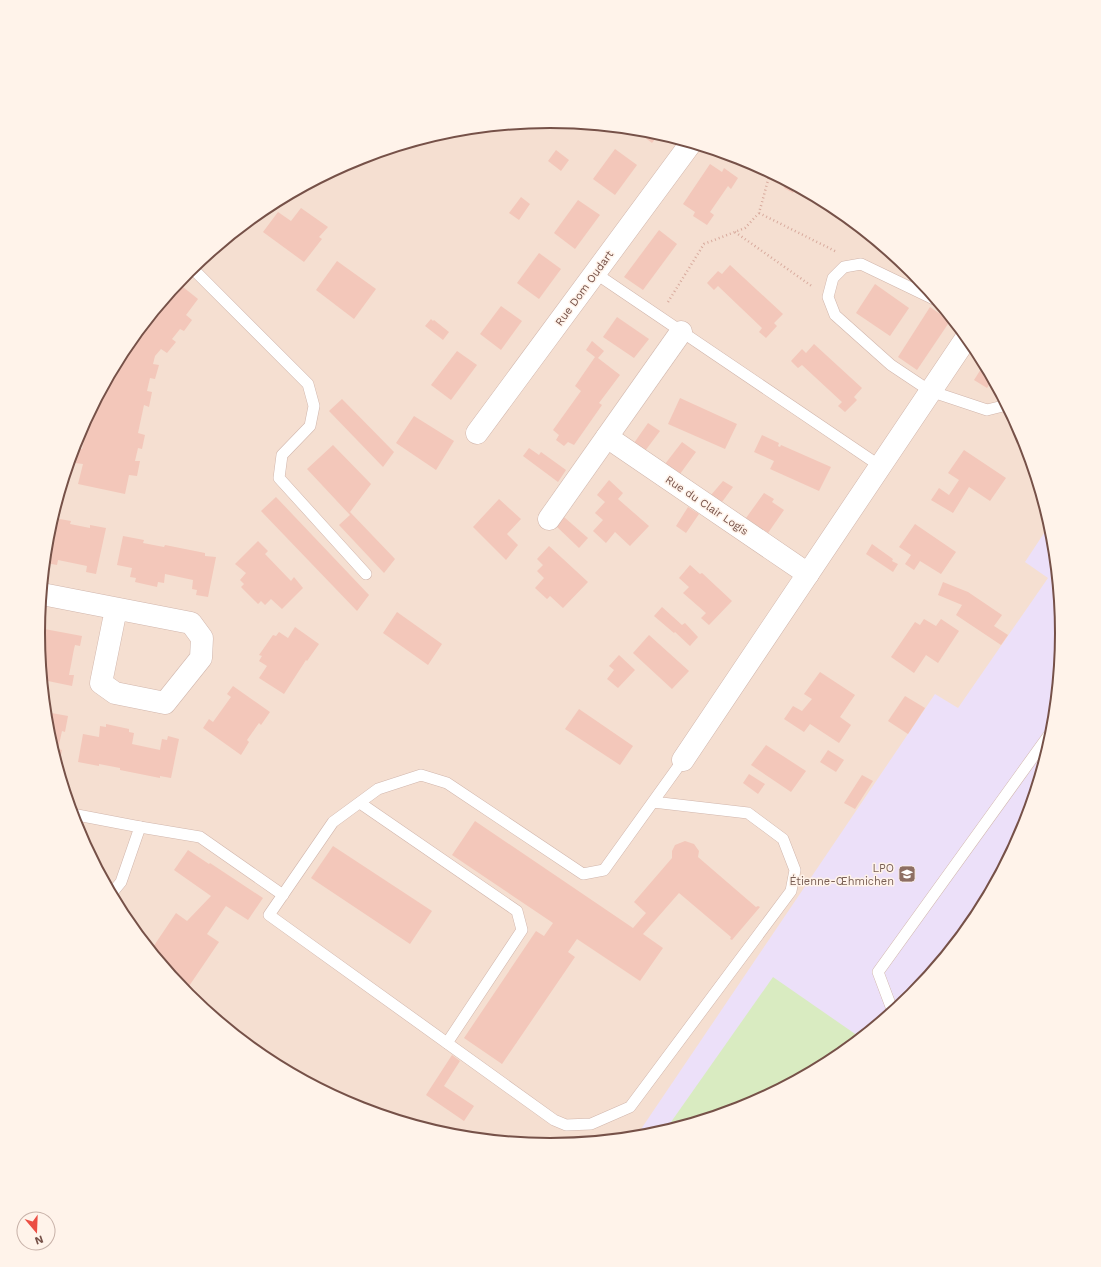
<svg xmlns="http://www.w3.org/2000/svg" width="1101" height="1267" font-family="'Work Sans',sans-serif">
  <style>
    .residential { fill: #f5dfd1 }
    .education { fill: #ece0f9 }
    .green { fill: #d9ebc1 }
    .building { fill: #f3c7ba }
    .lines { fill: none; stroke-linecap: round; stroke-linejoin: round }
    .lane-casing { stroke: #d1b6ac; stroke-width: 12 }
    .street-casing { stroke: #d1b6ac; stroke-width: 23 }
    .path { stroke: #d8aa9d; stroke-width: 2.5; stroke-dasharray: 1 3; stroke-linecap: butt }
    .lane { stroke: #fff; stroke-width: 11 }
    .street { stroke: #fff; stroke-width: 22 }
    .labels { text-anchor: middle; stroke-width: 3; stroke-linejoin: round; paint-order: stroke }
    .street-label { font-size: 11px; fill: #765148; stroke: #fff3ea }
    .education-label { font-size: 11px; fill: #785e54; stroke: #fff3ea; text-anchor: end }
    .rim { fill: none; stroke: #765148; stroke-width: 2 }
  </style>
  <rect width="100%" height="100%" fill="#fdefe3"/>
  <circle class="residential" cx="550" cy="633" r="511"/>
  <path class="education" d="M1050,524L1053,534L1063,634L1053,734L1024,830L976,918L913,996L835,1060L746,1107L650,1136L635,1138L935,694L958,708L1048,578L1025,562Z"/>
  <path class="green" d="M773,977L861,1038L835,1060L746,1107L664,1132Z"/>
  <g class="building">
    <path d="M634,129L651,131L659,134L652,143Z"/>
    <path d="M615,149L637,165L615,195L593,179Z"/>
    <path d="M556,150L569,160L561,171L548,161Z"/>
    <path d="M710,164L722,172L724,168L738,178L731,189L728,186L710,212L714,215L707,225L693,216L695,212L683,204Z"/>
    <path d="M787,182L823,201V202L794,189L793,193L784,188Z"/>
    <path d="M521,197L530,204L519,220L509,213Z"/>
    <path d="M578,200L600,215L575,249L554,233Z"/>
    <path d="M301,208L328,227L319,237L322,239L304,262L263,232L278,212L291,221Z"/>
    <path d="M659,230L677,244L643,290L624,277Z"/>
    <path d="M539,253L561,269L539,299L517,283Z"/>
    <path d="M337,261L376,289L354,319L316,290Z"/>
    <path d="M730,265L783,314L774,323L777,326L766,338L759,332L762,328L718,286L714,290L707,283L718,271L722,274Z"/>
    <path d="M178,283L198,299L186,315L192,320L184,331L180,329L172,339L176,342L167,353L161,349L155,356L153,364L159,365L155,379L150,378L147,391L152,392L149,407L144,405L138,433L145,435L142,449L138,448L135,461H140L137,476L129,475L125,494L78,484L83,464L75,463L78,448L82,449L85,437L80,436L83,427L85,422L92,423L96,405L95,404L125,349Z"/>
    <path d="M875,284L909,308L890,336L856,313Z"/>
    <path d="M501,306L522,321L501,350L480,334Z"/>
    <path d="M930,307L950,321L917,370L898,357Z"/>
    <path d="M617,317L649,339L634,358L603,337Z"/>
    <path d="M431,319L433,321L434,320L449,332L443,340L425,326Z"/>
    <path d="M592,341L604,351L598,358L620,375L599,403L602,405L574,445L568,442L564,446L556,440L559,435L553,430L581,391L575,386L595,357L586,350Z"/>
    <path d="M814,344L862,388L854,397L857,400L845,412L838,406L842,402L802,365L798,368L791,361L802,349L806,353Z"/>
    <path d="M457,351L477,365L451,400L431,385Z"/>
    <path d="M981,369L991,375L993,379L987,388L974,380Z"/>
    <path d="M680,398L737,424L725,449L668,424Z"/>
    <path d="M342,399L394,452L383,467L329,411Z"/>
    <path d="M414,416L454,441L436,470L396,443Z"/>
    <path d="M648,423L660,431L645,451L634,443Z"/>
    <path d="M762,435L779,443L778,446L780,447L781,445L831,467L819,491L770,469L774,461L754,452Z"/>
    <path d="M682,442L696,452L680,474L665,464Z"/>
    <path d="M333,445L371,484L350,512L395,559L384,573L339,525L350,515L307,469Z"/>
    <path d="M529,448L539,455L541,452L566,470L558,482L523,456Z"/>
    <path d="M964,450L1006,478L990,501L969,487L953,513L931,500L939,488L949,495L959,480L948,473Z"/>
    <path d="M609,480L623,493L618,499L649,526L630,546L615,532L606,543L593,531L603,520L595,513L605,502L597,495Z"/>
    <path d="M723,481L733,487L722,502L711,495Z"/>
    <path d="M764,493L774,499L772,502L784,510L768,533L746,518Z"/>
    <path d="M1042,496L1043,501L1045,506L1038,501Z"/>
    <path d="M276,497L369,595L357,611L261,511Z"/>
    <path d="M499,499L521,519L507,534L518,545L506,560L473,527Z"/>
    <path d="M688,507L699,514L686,533L676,526Z"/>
    <path d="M564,517L588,538L579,548L556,526Z"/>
    <path d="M54,518L71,521L70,524L90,528V525L106,528L96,574L86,572L87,566L58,560L57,565L46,563Z"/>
    <path d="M915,524L956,552L941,574L920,561L914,570L905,564L911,555L899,547Z"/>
    <path d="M123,536L144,540L143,543L164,547L165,545L205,553V556L216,557L208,597L196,595L197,590L192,589L193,580L165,574L164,583L158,582L157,587L135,582L136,578L130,577L132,568L117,565Z"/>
    <path d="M258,541L268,551L265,554L291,581L294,577L303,588L282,609L271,599L265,605L261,601L258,604L241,587L244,584L240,580L246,573L235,564Z"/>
    <path d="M872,544L893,559L892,561L898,564L893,572L866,554Z"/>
    <path d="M549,546L588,582L563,608L550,596L547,599L535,588L544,578L537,571L543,565L537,559Z"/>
    <path d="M690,565L700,574L702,573L732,601L709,625L701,618L706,613L683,593L689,587L679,578Z"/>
    <path d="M943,582L968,592L1002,615L994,626L1008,635L1001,645L956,615L962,605L938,595Z"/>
    <path d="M662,607L682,625L685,623L698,637L690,646L675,632L674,633L654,616Z"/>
    <path d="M397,612L442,644L428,665L383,633Z"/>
    <path d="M924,619L936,626L941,619L959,631L938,663L926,655L914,673L891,657L915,622L920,625Z"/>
    <path d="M295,627L319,644L307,661L306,660L284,694L259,678L267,666L259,661L262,656L259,655L273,635L276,636L279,632L288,638Z"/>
    <path d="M39,628L82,636L80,646L75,645L74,649L69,675H74L72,686L43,680Z"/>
    <path d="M649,635L689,671L672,689L633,653Z"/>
    <path d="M619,655L635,670L618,688L607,679L614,670L609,666Z"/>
    <path d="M820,672L855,695L840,717L851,725L839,743L810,724L804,732L784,719L793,706L802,711L812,699L804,694Z"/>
    <path d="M233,686L270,712L261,725L259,723L247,740L249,742L241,755L203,728L209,719L213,722L231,697L227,694Z"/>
    <path d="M905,696L925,708L908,734L888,721Z"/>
    <path d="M579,709L633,746L620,765L565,729Z"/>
    <path d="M46,712L68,716L65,732L62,731L58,749L62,750L59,765L57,764L48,733Z"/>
    <path d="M106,724L129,729V732L134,733L132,744L160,750L162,739L167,740L168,736L179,739L171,778L160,776V778L120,770V768L99,764V766L78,762L83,734L99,737L100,726L106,727Z"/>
    <path d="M766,745L806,771L791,792L751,765Z"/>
    <path d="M828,750L844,760L836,772L820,762Z"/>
    <path d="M749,774L765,784L758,794L743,783Z"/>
    <path d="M862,775L873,781L855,809L844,803Z"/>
    <path d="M475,821L633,928L646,913L634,902L672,858V851L675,845L685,841L694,844L699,851L698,857L756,907L758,906L760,907L732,940L730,939L731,937L679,893L643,934L663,948L640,981L577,939L568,952L575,957L502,1064L464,1038L536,931L544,936L553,923L452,855Z"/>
    <path d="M1016,843L1017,844L991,891L986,887Z"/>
    <path d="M333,846L432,911L410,944L311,878Z"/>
    <path d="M188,850L209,864L210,863L263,898L248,920L226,906L207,934L219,942L185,992L151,950L176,913L187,921L211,896L174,870Z"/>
    <path d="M452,1055L460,1061L444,1086L474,1106L464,1121L426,1095Z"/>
  </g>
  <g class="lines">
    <g class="lane-casing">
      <g id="lane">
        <path d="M192,268L308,384L314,406L310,426L282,455L279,478L366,574"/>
        <path d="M595,273L880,466"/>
        <path d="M938,301L861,264L844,267L833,278L828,297L835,315L891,365L930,391L987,410L1003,406L1006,403"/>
        <path d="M653,802L748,813L783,839L795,870L791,891L630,1107L591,1124L566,1125L554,1120L269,915L333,822L378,789L421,775L447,783L583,874L604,870L683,760"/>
        <path d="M360,803L517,911L522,930L447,1043"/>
        <path d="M72,814L140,827L121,882L111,894"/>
        <path d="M140,827L200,837L283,895"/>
        <path d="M893,1012L878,972L1054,728"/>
      </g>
    </g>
    <g class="street-casing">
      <g id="street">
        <path d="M477,433L691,143"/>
        <path d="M607,437L808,574"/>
        <path d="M549,519L681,332"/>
        <path d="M42,594L191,623L202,638L201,658L165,703L115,693L101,683L116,609"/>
        <path d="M683,760L967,337"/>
      </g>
    </g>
    <g class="path">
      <path d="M759,213L837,252"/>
      <path d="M735,232L813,287"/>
      <path d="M668,302L704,244L745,228L759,213L770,173"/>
    </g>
    <use href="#lane" class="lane"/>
    <use href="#street" class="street"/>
  </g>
  <defs>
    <g id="school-square" transform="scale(0.9)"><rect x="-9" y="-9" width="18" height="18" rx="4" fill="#8d6e63" stroke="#fff3ea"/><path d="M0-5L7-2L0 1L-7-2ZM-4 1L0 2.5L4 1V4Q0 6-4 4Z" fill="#fff"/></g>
  </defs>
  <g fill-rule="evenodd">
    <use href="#school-square" x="907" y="874"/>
  </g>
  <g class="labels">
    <g class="street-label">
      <text transform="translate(584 288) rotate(-54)" y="4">Rue Dom Oudart</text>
      <text transform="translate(707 505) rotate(34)" y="4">Rue du Clair Logis</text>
    </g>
    <g class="education-label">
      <text x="894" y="872">LPO<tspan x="894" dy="13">Étienne-Œhmichen</tspan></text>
    </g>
  </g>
  <path d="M0 0H1101V1267H0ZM45 633a505 505 0 1 1 1010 0a505 505 0 1 1-1010 0Z" fill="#fff3ea" fill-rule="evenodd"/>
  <path class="rim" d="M45 633a505 505 0 1 1 1010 0a505 505 0 1 1-1010 0Z"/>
  <g transform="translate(36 1231) rotate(161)"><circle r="19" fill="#fff3ea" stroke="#c8b2a9"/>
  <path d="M0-3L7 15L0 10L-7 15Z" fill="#eb4e44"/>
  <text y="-6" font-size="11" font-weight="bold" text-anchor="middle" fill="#765148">N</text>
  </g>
</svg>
